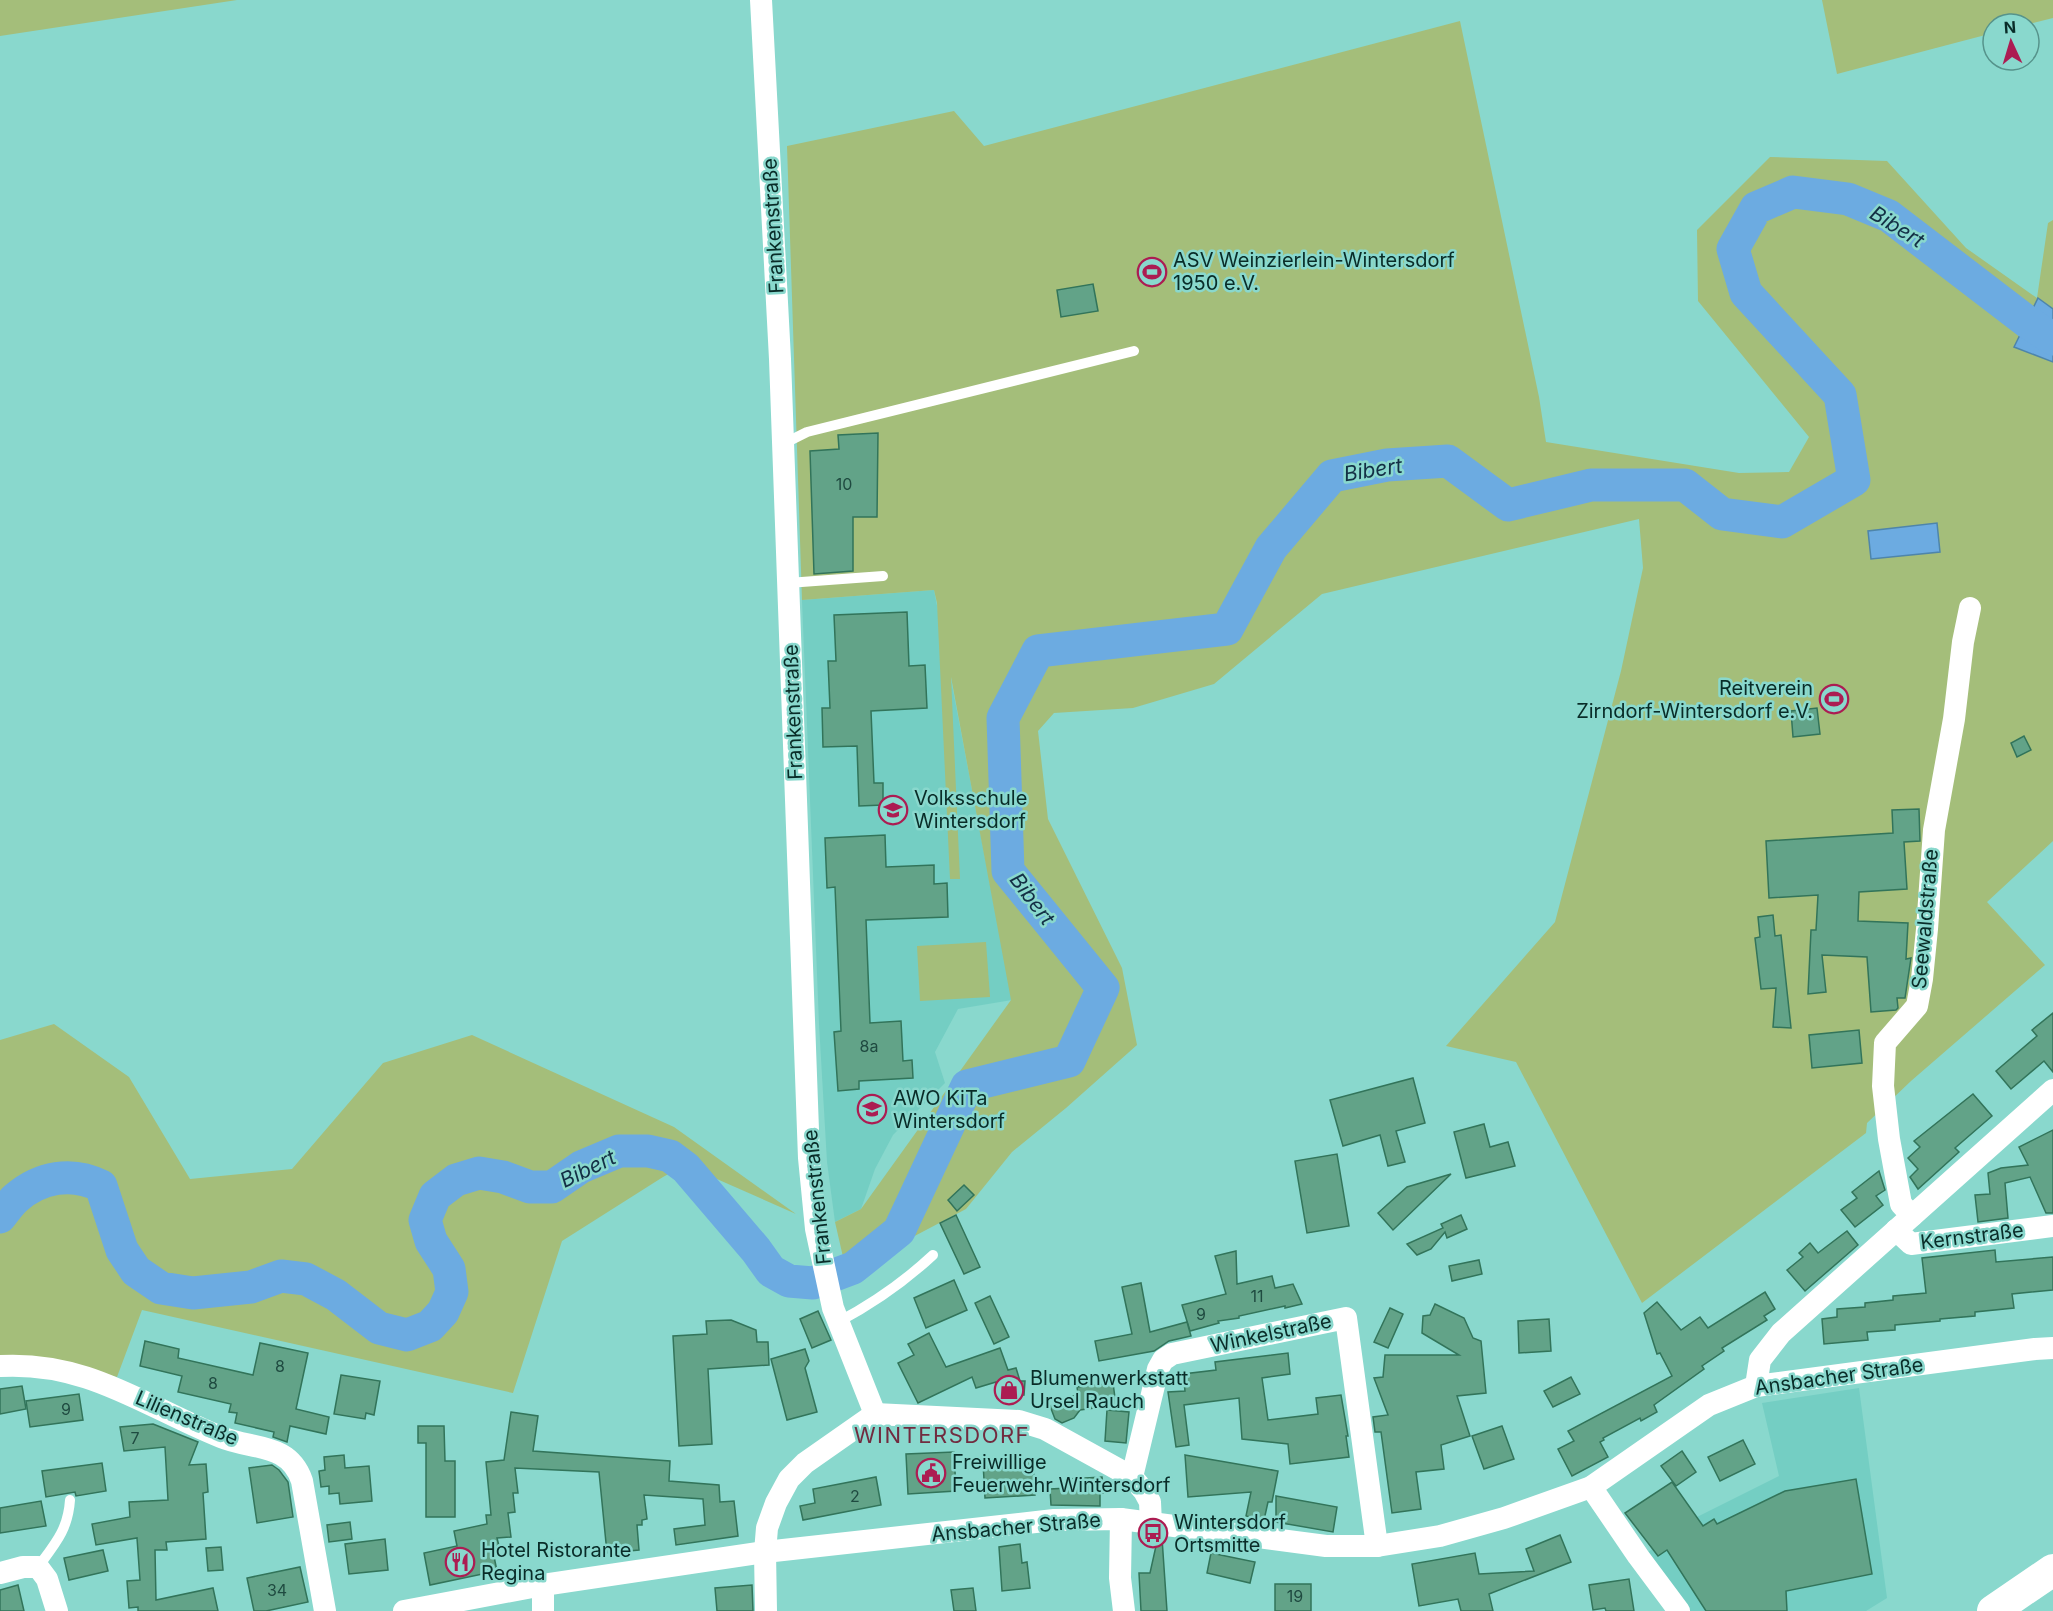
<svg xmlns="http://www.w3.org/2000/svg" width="2053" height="1611" font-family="Inter,sans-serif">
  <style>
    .built { fill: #74cec3 }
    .green { fill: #a4be7a }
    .water { fill: #6cabe1; stroke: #4e85aa; stroke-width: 1.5 }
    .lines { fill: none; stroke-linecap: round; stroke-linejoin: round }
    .river { stroke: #6cabe1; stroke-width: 33 }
    .building { fill: #62a388; stroke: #32745a; stroke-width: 1.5 }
    .service { stroke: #fff; stroke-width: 10 }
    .minor { stroke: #fff; stroke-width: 22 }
    .secondary { stroke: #fff; stroke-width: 32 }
    .labels { text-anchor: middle; stroke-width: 5; stroke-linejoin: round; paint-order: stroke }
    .number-label { font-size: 16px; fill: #1f4a40 }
    .street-label { font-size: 20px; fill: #092c28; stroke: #89d8cd }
    .poi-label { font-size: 20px; fill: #092c28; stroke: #89d8cd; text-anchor: start }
    .water-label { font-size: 21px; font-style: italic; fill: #132f45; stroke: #89d8cd }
    .quarter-label { font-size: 22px; letter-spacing: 1.5px; fill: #712b3f; stroke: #89d8cd }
  </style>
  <rect width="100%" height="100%" fill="#89d8cd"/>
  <g class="built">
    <path d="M934,590L1012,1000L958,1009L935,1052L945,1083L893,1135L875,1169L861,1209L835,1222L827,1162L819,1024L802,600Z"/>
    <path d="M1859,1388L1887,1598L1866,1611H1689L1644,1555L1697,1517L1779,1476L1762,1403Z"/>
  </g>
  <g class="green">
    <path d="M0,0H237L0,36Z"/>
    <path d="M1822,0H2053V18L2029,24H1993V33L1837,74Z"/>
    <path d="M1460,21L1539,397L1546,442L1739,473L1789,472L1809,437L1698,301L1697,230L1770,157L1887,161L1966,248L2037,298L2048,223L2053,220V309L2038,298L2014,347L2053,362V841L1987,902L2045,965L1911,1081L1867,1123L1866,1133L1642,1303L1516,1062L1446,1046L1555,922L1621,671L1643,568L1639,519L1322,594L1214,684L1133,708L1054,713L1038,731L1048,819L1122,968L1137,1045L1066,1108L1012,1152L966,1209L907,1240L849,1283L835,1222L861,1209L1011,1000L951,677L960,879H950L937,603L934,590L802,600L787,146L954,111L984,146Z"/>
    <path d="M986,942L990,997L920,1001L917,946Z"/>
    <path d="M54,1024L129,1077L190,1179L292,1169L383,1063L472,1035L674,1127L796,1214L685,1165L663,1177L562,1241L513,1393L142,1310L117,1377L45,1360L0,1359V1040Z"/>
  </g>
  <g class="water">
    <path d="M2038,298L2053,309V362L2014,347Z"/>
    <path d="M1937,523L1940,552L1871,559L1868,531Z"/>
  </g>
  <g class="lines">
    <path class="river" d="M0,1217C5,1211 10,1203 16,1198C40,1177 72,1171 101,1186L122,1250L136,1271L161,1288L193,1293L251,1287L281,1276L306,1279L336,1295L379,1328L407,1335L430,1326L443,1312L452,1292L449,1269L431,1241L425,1220L435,1196L456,1180L479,1173L503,1177L530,1187H552L581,1167L619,1151H648L670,1156L686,1168L756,1250L771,1271L789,1281L813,1283L853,1268L899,1231L967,1086L1069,1061L1103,988L1008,871L1003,718L1038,651L1227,629L1271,548L1332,476L1387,465L1448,461L1508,505L1591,485H1685L1722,514L1782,522L1854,480L1840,395L1746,293L1733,249L1756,208L1793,192L1848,199L1889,216L2026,321L2053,339"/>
  </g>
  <g class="building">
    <path d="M1093,284L1098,311L1061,317L1057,290Z"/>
    <path d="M878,433L877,517H853V571L814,574L810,451L839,449L838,435Z"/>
    <path d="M907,612L909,666L925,665L927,708L871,711L874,783H883V805L859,806L857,746L823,747L822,708H830L828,661H836L834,615Z"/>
    <path d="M1817,708L1820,734L1793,737L1791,711Z"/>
    <path d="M2024,736L2031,750L2017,757L2011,743Z"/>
    <path d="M1919,809L1920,841L1904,842L1907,889L1859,892L1858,921L1908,923L1906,959L1911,958L1905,998H1897L1898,1008L1896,1010L1871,1012L1867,957L1822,955L1826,992L1808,994L1811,930H1816L1818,895L1769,898L1766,841L1893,833L1892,810Z"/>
    <path d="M885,835L886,867L934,865V884L947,883L948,917L866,920L870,1023L901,1021L903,1061L912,1060L913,1078L859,1081V1089L838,1091L834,1032L841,1031L835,887L827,888L825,838Z"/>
    <path d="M1773,915L1775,936L1781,935L1791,1028L1773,1027L1776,988L1761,989L1755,938L1760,937L1758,917Z"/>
    <path d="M2053,1013V1072L2044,1061L2011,1089L1996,1071L2037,1036L2032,1030Z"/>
    <path d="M1859,1030L1862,1063L1812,1068L1809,1035Z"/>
    <path d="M1413,1078L1425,1123L1396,1131L1405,1162L1388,1166L1380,1135L1343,1146L1330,1100Z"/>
    <path d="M1973,1094L1992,1116L1955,1148L1959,1152L1918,1189L1910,1177L1918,1169L1908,1158L1920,1147L1914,1141Z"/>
    <path d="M1484,1124L1490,1147L1508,1142L1515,1166L1466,1178L1454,1132Z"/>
    <path d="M2053,1130V1213H2046L2030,1177L2005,1183L2008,1218L1978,1222L1975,1195L1990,1194L1988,1173L2001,1168L2028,1165L2019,1147Z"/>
    <path d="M1337,1154L1349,1226L1307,1233L1295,1161Z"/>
    <path d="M1879,1171L1885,1190L1876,1196L1883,1205L1855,1227L1841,1210L1857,1198L1852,1192Z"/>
    <path d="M1451,1174L1393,1230L1378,1213L1407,1187Z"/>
    <path d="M964,1185L974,1195L957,1211L948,1200Z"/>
    <path d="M956,1215L980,1267L964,1274L940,1223Z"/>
    <path d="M1461,1215L1467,1229L1447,1238L1445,1232L1431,1249L1417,1255L1407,1244L1443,1228L1441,1224Z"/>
    <path d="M1847,1231L1858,1245L1805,1291L1787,1270L1803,1257L1799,1253L1810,1243L1818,1253Z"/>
    <path d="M1995,1250L1996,1262L2053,1257V1290L2012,1294L2014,1308L1975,1312V1316L1940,1319V1321L1895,1325V1330L1867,1332L1868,1340L1824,1344L1822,1319L1837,1317V1309L1865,1307V1303L1893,1300V1296L1926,1293L1922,1258Z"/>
    <path d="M1236,1251L1237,1284L1272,1276L1275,1288L1293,1284L1302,1304L1285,1308V1306L1239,1316V1318L1218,1321L1219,1323L1190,1331L1182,1305L1226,1294L1215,1256Z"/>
    <path d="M1479,1260L1482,1274L1452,1281L1449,1266Z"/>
    <path d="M954,1280L967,1310L926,1328L914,1298Z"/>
    <path d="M1141,1283L1150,1332L1187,1322L1191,1336L1169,1341L1154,1351L1099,1361L1095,1341L1132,1334L1122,1287Z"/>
    <path d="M1765,1292L1775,1309L1764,1316L1767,1320L1722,1348L1724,1351L1702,1366L1704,1369L1654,1405L1657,1412L1641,1421L1640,1418L1603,1438L1604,1440L1600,1442L1608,1457L1572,1476L1558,1449L1574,1441L1568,1431L1672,1376L1660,1353L1657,1354L1644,1313L1657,1302L1681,1330L1700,1317L1708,1328Z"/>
    <path d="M990,1296L1009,1337L994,1344L975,1303Z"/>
    <path d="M1435,1304L1464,1318L1473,1338L1481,1341L1486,1393L1457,1396L1470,1436L1441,1445L1444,1469L1416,1472L1421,1509L1392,1513L1381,1432H1375L1373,1417L1388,1415L1374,1378L1383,1377L1385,1355H1459L1422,1333L1423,1316L1430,1315Z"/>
    <path d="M1390,1308L1403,1314L1388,1348L1374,1342Z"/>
    <path d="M818,1311L831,1340L812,1348L800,1319Z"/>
    <path d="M1549,1319L1551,1351L1519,1353L1518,1321Z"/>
    <path d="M731,1320L756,1330L757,1342H768L769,1365L708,1369L712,1444L679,1446L673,1336L707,1334L706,1321Z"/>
    <path d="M929,1333L946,1367L1000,1348L1008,1370L1016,1368L1020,1381H1025L1024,1395L1000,1396L996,1382L976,1388L972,1377L918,1403L898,1363L914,1355L908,1344Z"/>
    <path d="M145,1341L179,1349L178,1358L253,1375L260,1343L308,1353L296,1409L329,1417L326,1434L290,1426L287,1442L273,1437L274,1432L235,1423L237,1413L229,1412L231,1404L178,1392L182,1376L140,1366Z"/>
    <path d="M805,1349L809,1361L805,1368L817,1412L787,1420L771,1359Z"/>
    <path d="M1288,1353L1290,1374L1262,1378L1268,1420L1318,1414L1316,1398L1341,1395L1348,1436H1346L1349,1457L1290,1464L1288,1444L1242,1439L1239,1398L1184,1405L1189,1445L1176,1447L1168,1392L1185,1391L1183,1374L1216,1370L1215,1362Z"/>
    <path d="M341,1375L380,1381L374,1415L366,1413L365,1419L334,1414Z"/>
    <path d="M1571,1377L1580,1394L1553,1407L1544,1391Z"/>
    <path d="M1113,1383L1116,1405L1080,1410L1074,1418L1062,1423L1055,1419L1050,1406L1078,1394L1077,1387Z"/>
    <path d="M22,1386L26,1409L0,1414V1389Z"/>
    <path d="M79,1394L83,1420L30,1427L26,1401Z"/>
    <path d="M1107,1410L1129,1412L1126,1443L1105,1441Z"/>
    <path d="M511,1412L538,1416L533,1451L670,1461L669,1481L719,1485L720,1502L734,1501L738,1536L676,1545L674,1529L705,1525L703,1499L644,1495L647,1519L642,1520V1525H637L639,1550L607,1553L599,1472L515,1468L518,1493H513L515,1512L508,1513L511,1537L497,1538L499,1546L492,1547L497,1571L430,1585L424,1553L457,1546L454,1531L487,1524L486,1515H491L486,1462L504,1460Z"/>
    <path d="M153,1424L198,1442L189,1465L206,1464L208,1492L203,1493L206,1539L166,1542L167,1550H155L156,1600L213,1588L218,1611H138V1607L129,1608L127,1581L140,1580L137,1538L96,1545L92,1524L130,1517L129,1502L168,1500L165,1447L124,1451L120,1427Z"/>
    <path d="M418,1426H444L445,1461H455V1517H426V1443H418Z"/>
    <path d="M1502,1426L1514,1459L1484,1469L1472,1436Z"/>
    <path d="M1743,1440L1755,1464L1720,1481L1708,1457Z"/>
    <path d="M1682,1451L1696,1472L1676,1486L1661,1466Z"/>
    <path d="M954,1452L956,1491L908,1494L906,1454Z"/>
    <path d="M344,1455L345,1468L369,1466L372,1501L340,1504L339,1493L329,1494V1486L321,1487L319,1471L325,1470L324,1457Z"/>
    <path d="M1185,1455L1278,1471L1272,1502H1268L1264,1520L1246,1516L1251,1492L1188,1497Z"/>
    <path d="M1033,1460L1035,1495L985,1498L983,1462Z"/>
    <path d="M102,1463L106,1491L76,1496L75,1492L46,1497L42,1471Z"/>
    <path d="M272,1465L279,1470L288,1482L293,1517L257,1523L249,1468Z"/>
    <path d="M876,1477L881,1505L803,1520L800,1506L815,1503L813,1489Z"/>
    <path d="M1102,1477L1104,1493H1100V1506L1051,1505L1050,1489L1069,1488L1068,1479Z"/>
    <path d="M1856,1479L1872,1574L1786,1591L1787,1611H1706L1667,1550L1658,1556L1625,1513L1672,1482L1703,1526L1714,1519L1717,1524L1785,1491Z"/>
    <path d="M1276,1496L1337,1507L1333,1532L1276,1522Z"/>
    <path d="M41,1501L46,1526L0,1533V1508Z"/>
    <path d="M350,1522L352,1539L329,1542L327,1525Z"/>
    <path d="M1560,1535L1571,1562L1489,1594L1493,1611H1461L1458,1599L1419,1606L1412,1564L1475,1553L1479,1574L1534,1571L1526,1549Z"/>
    <path d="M1158,1537L1162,1538L1167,1611H1141L1139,1573H1150Z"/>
    <path d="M385,1539L388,1570L349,1574L345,1544Z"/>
    <path d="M1020,1544L1022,1563L1027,1562L1030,1588L1002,1591L999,1547Z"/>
    <path d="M221,1547L223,1570L208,1571L206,1548Z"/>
    <path d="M103,1550L108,1571L69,1580L64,1558Z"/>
    <path d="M1211,1553L1255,1562L1250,1583L1207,1573Z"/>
    <path d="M300,1567L308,1602L266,1611H254L247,1578Z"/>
    <path d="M1629,1579L1634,1611H1606L1605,1608L1593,1610L1589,1585Z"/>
    <rect x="1275" y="1584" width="36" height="27"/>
    <path d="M18,1585L24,1611H0V1590Z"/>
    <path d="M752,1585L753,1611H717L715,1588Z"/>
    <path d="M973,1588L976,1611H954L951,1590Z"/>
  </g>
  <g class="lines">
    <g class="service">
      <path d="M783,444L807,432L1134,351"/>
      <path d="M788,583L883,576"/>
      <path d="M838,1322C874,1303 904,1282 933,1255"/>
      <path d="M38,1567C55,1544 68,1530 70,1500"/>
    </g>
    <g class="minor">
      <path d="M761,0L780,359L809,1158L816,1229L833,1308L875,1414"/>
      <path d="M1912,1216L1901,1204L1889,1139L1883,1086L1885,1043L1917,1006L1922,979L1927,929L1934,830L1954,719L1963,642L1970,608"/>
      <path d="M1896,1230L1911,1244L2053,1226"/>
      <path d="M0,1366C88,1361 144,1406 221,1437C252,1450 289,1442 302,1481L325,1611"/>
      <path d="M1756,1386L1760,1360L1781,1333L2053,1090"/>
      <path d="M1132,1477L1158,1369L1163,1360L1172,1354L1346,1318L1377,1546"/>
      <path d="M1591,1487L1638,1556L1679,1611"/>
      <path d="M1121,1519L1120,1578L1124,1611"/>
      <path d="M0,1573L23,1567H38L47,1579L57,1611"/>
      <path d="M543,1585V1611"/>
      <path d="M404,1611L543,1585L765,1552L1054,1520L1121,1519L1326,1546H1377L1440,1536L1504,1518L1591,1487L1709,1405L1756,1386L2035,1349L2053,1348"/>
      <path d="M766,1611L765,1552L767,1528L776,1503L789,1479L805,1463L875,1414L1019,1421L1045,1429L1132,1477L1144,1491L1150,1502L1151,1524"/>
    </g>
    <path class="secondary" d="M1993,1611L2053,1570"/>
  </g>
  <defs>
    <g id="stadium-ring" transform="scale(1.5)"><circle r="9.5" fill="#89d8cd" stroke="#ac1c52" stroke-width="1.5"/><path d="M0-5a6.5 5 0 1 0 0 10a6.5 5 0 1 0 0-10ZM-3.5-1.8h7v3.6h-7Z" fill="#ac1c52"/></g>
    <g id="school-ring" transform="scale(1.5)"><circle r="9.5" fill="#89d8cd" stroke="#ac1c52" stroke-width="1.5"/><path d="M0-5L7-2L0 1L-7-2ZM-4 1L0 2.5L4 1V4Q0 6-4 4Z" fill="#ac1c52"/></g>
    <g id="shop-ring" transform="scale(1.5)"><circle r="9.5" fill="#89d8cd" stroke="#ac1c52" stroke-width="1.5"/><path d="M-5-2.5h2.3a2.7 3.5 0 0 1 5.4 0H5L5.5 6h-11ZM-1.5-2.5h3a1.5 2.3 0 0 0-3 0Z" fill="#ac1c52"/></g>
    <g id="civic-ring" transform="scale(1.5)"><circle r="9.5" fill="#89d8cd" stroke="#ac1c52" stroke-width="1.5"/><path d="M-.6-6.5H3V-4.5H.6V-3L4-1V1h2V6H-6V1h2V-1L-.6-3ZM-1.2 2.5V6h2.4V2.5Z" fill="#ac1c52"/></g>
    <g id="bus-ring" transform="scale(1.5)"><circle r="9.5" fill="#89d8cd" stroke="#ac1c52" stroke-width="1.5"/><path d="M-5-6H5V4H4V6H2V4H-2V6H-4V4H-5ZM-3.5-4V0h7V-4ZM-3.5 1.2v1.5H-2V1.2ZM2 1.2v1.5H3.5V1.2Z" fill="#ac1c52"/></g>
    <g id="restaurant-ring" transform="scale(1.5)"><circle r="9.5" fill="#89d8cd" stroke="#ac1c52" stroke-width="1.5"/><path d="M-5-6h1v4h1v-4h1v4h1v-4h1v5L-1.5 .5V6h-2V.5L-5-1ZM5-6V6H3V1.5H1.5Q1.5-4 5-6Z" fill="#ac1c52"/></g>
  </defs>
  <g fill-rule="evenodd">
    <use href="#stadium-ring" x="1152" y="272"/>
    <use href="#stadium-ring" x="1834" y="699"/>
    <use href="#school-ring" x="893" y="810"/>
    <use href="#school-ring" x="872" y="1109"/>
    <use href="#shop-ring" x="1009" y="1390"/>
    <use href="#civic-ring" x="931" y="1473"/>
    <use href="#bus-ring" x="1153" y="1533"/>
    <use href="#restaurant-ring" x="460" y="1562"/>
  </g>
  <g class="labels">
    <g class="number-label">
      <text x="844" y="490">10</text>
      <text x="869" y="1052">8a</text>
      <text x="1257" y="1302">11</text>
      <text x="1201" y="1320">9</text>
      <text x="280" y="1372">8</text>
      <text x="213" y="1389">8</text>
      <text x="66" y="1415">9</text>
      <text x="135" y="1444">7</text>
      <text x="855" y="1502">2</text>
      <text x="277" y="1596">34</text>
      <text x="1295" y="1602">19</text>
    </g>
    <g class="street-label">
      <text transform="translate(773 226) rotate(-93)" y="7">Frankenstraße</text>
      <text transform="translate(793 712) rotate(-92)" y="7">Frankenstraße</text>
      <text transform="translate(1925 919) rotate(-85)" y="7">Seewaldstraße</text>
      <text transform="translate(817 1197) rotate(-96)" y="7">Frankenstraße</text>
      <text transform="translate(1972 1236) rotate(-7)" y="7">Kernstraße</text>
      <text transform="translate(1271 1333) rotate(-12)" y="7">Winkelstraße</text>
      <text transform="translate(1839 1376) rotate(-8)" y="7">Ansbacher Straße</text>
      <text transform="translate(187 1418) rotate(23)" y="7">Lilienstraße</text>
      <text transform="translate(1016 1527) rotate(-5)" y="7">Ansbacher Straße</text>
    </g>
    <g class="poi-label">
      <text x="1173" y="267">ASV Weinzierlein-Wintersdorf<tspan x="1173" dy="23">1950 e.V.</tspan></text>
      <text x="1813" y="695" text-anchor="end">Reitverein<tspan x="1813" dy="23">Zirndorf-Wintersdorf e.V.</tspan></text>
      <text x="914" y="805">Volksschule<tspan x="914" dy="23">Wintersdorf</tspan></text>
      <text x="893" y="1105">AWO KiTa<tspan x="893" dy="23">Wintersdorf</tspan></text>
      <text x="1030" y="1385">Blumenwerkstatt<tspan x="1030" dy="23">Ursel Rauch</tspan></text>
      <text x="952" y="1469">Freiwillige<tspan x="952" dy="23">Feuerwehr Wintersdorf</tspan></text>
      <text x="1174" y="1529">Wintersdorf<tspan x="1174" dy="23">Ortsmitte</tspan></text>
      <text x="481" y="1557">Hotel Ristorante<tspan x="481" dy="23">Regina</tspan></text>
    </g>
    <g class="water-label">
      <text transform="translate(1897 227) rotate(32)" y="7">Bibert</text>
      <text transform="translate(1373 470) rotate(-9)" y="7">Bibert</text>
      <text transform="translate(1032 899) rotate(53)" y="7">Bibert</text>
      <text transform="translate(588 1169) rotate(-26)" y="7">Bibert</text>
    </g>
    <g class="quarter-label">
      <text x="942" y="1443">WINTERSDORF</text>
    </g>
  </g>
  <g transform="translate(2011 42) rotate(356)"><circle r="28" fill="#89d8cd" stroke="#56938b" stroke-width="1.5"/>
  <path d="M0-4.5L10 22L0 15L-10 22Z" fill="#ac1c52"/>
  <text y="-9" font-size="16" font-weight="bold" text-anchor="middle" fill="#092c28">N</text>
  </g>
</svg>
